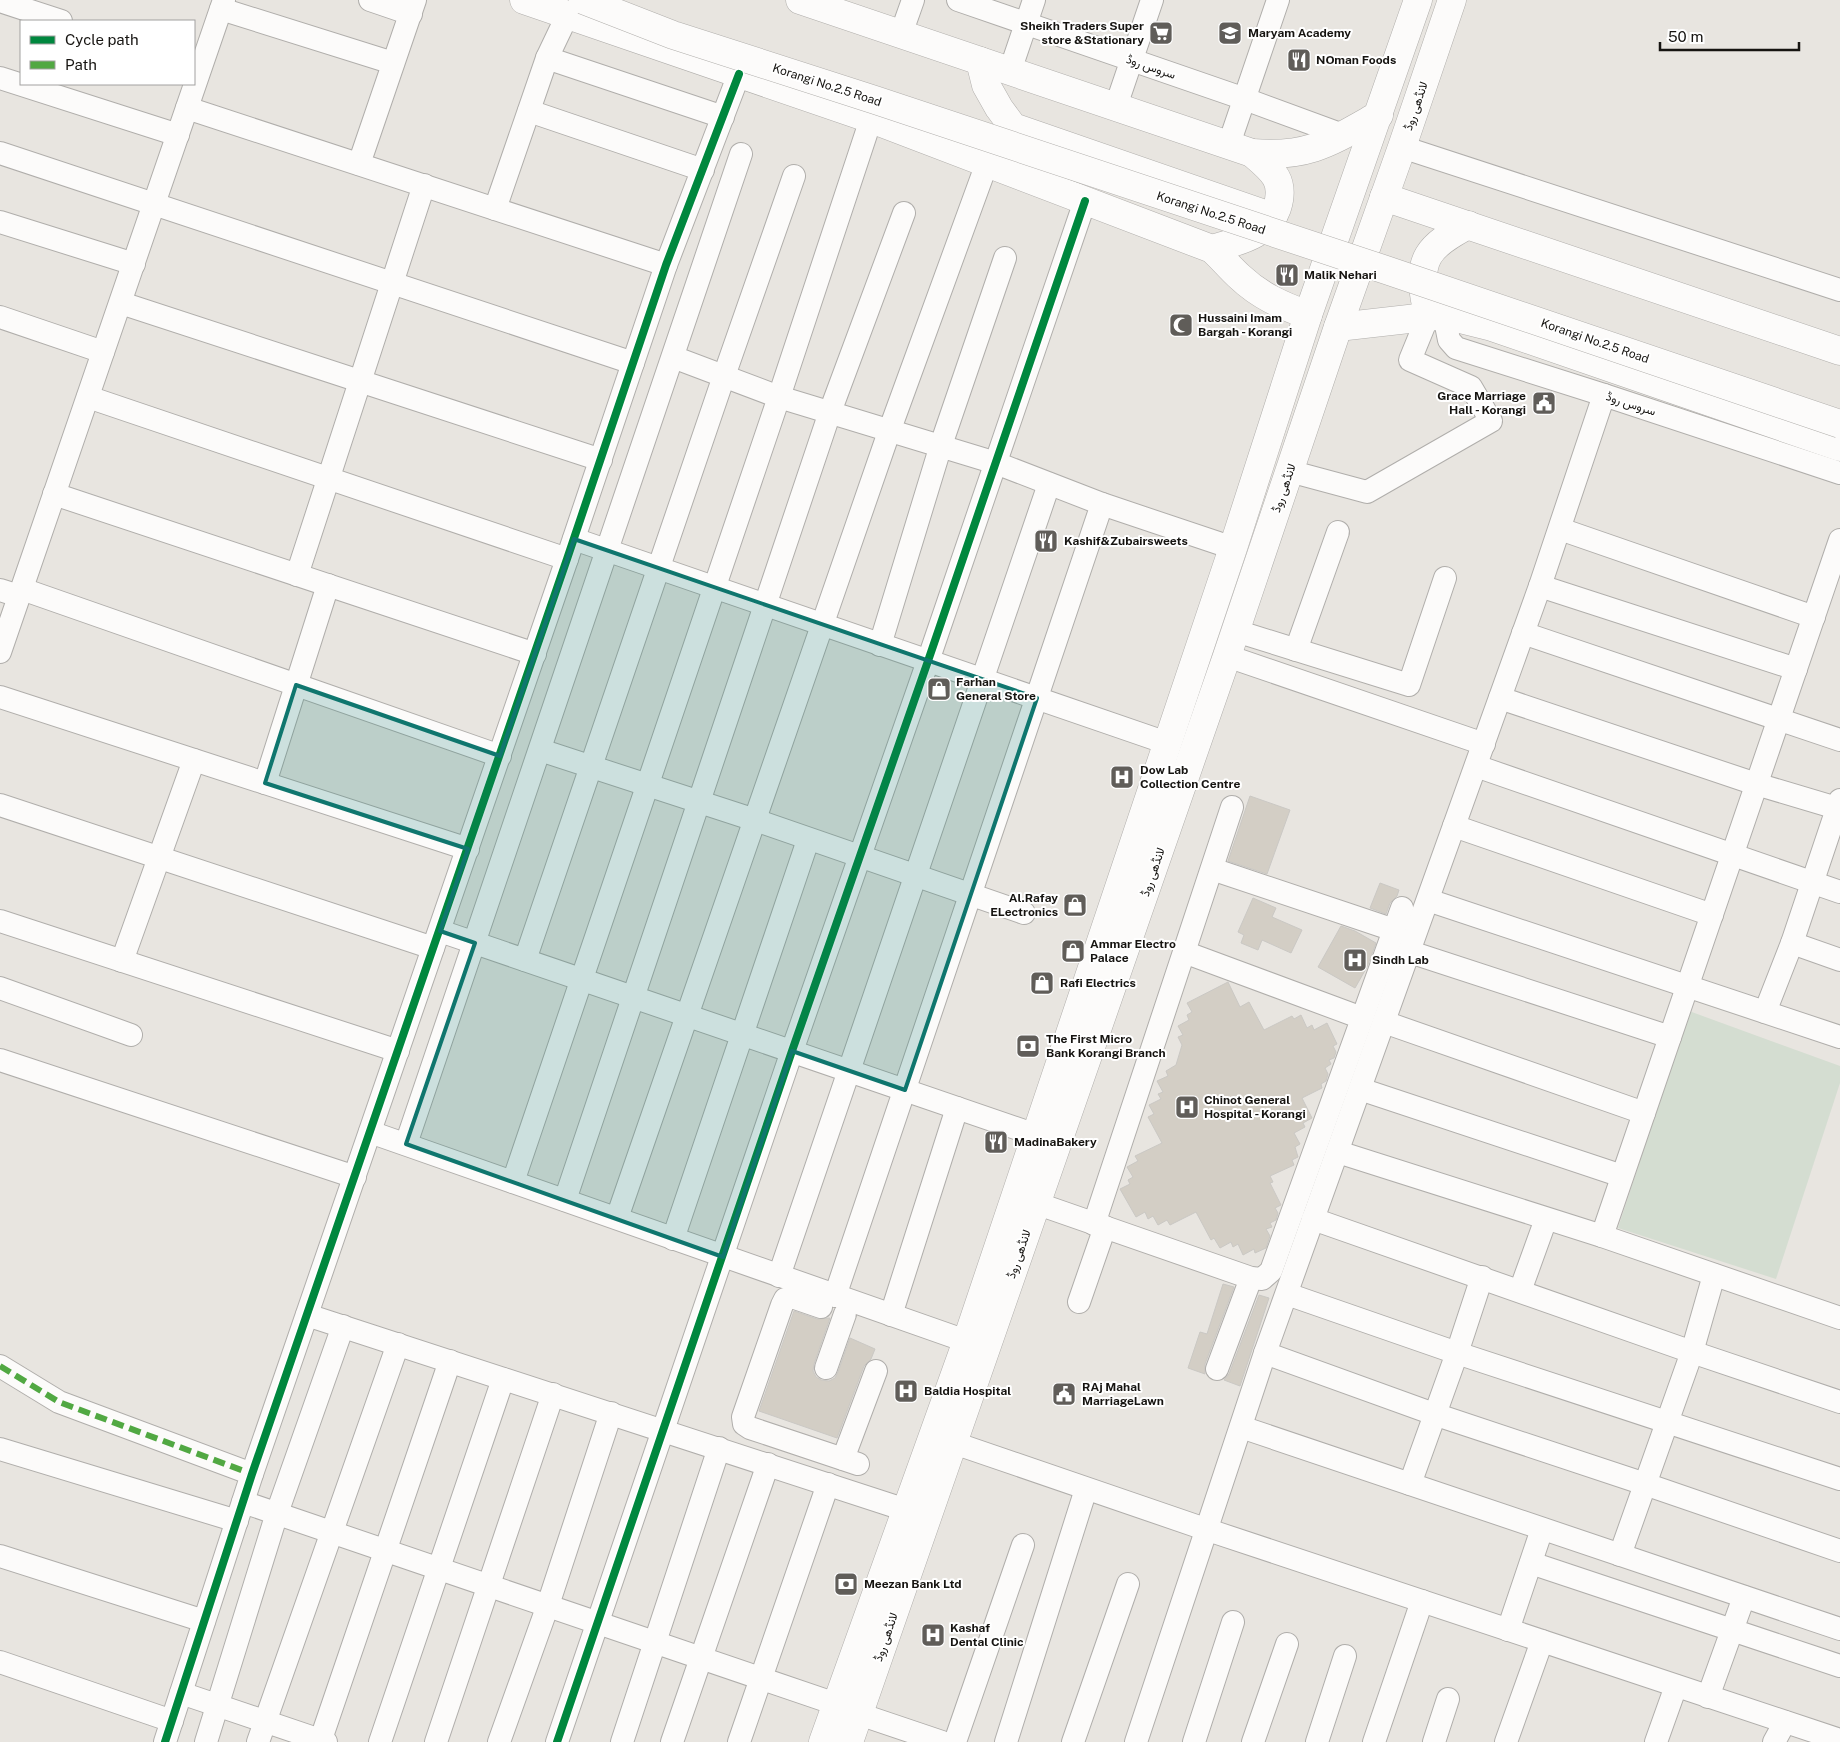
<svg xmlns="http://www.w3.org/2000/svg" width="1840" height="1742" font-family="'Public Sans',Vazirmatn,sans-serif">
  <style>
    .green { fill: #d4ddd1 }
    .building { fill: #d3cec5; stroke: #cac8c4 }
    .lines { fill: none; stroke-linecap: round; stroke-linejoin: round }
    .minor-casing { stroke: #b0aeab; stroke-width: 24 }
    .major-casing { stroke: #b0aeab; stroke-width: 29 }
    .minor { stroke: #fcfbfa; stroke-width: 22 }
    .major { stroke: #fcfbfa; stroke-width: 28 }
    .major-bridge-casing { stroke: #b0aeab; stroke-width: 29; stroke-linecap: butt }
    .major-bridge { stroke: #fcfbfa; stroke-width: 28 }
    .quiet { stroke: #51a842; stroke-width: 6; stroke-dasharray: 12 6; stroke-linecap: butt }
    .cycleway-casing { stroke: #fff; stroke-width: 11 }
    .cycleway { stroke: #00873e; stroke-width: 8 }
    .marked { fill: #0f766e; fill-opacity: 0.2; stroke: #0f766e; stroke-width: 4; stroke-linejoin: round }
    .labels { text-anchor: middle; stroke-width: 4; stroke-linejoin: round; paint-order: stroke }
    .poi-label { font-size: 12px; font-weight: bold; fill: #161411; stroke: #fff; text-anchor: start }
    .street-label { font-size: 12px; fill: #161411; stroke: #fff }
  </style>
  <rect width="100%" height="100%" fill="#e8e5e0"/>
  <path class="green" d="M1689,1011L1840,1066V1083L1776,1279L1618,1228Z"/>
  <g class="building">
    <path d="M1250,796L1290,810L1267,874L1228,861Z"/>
    <path d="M1380,883L1399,890L1397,896L1390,903L1386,914L1370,908Z"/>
    <path d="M1253,898L1276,908L1272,917L1302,930L1291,953L1262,940L1258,950L1241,943L1244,935L1238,932Z"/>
    <path d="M1341,926L1355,931L1376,943L1367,967L1355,988L1318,967Z"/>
    <path d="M1228,982L1240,1007L1249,1002L1264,1030L1292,1016L1294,1019L1301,1015L1307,1028L1312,1025L1314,1030L1327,1023L1337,1044L1333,1046L1336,1052L1334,1058L1329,1060L1331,1064L1325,1068L1328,1074L1326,1081L1321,1084L1322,1088L1302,1098L1312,1118L1303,1123L1305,1127L1294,1133L1300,1144L1295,1147L1298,1157L1292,1160L1294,1165L1270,1176L1273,1182L1270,1183L1281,1205L1275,1208L1278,1213L1276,1220L1270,1223L1272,1227L1266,1229L1270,1236L1266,1248L1255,1253L1254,1249L1243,1255L1238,1244L1233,1247L1231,1242L1220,1248L1214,1238L1211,1240L1196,1212L1170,1225L1167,1220L1158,1225L1153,1216L1148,1219L1145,1212L1136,1217L1120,1189L1130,1184L1128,1180L1133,1177L1127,1167L1138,1161L1135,1156L1162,1143L1148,1117L1154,1114L1149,1105L1161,1099L1158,1094L1163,1092L1157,1081L1168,1076L1166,1071L1176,1065L1182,1045L1178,1037L1183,1035L1178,1026L1189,1020L1187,1015L1192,1012L1187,1003Z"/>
    <path d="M1223,1284L1234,1287L1205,1364V1374L1188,1368L1200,1332L1207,1334Z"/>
    <path d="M1259,1295L1269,1298L1240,1386L1224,1380L1229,1374Z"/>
    <path d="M794,1311L817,1319L830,1318L814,1364L813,1371L816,1377L821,1380L829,1381L835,1378L838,1372L850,1338L875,1349L871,1359L864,1366L837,1438L759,1411Z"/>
  </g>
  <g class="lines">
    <g class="minor-casing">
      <g id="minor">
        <path d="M370,0L411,14"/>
        <path d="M958,0L1245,99L1343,135"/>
        <path d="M0,1L61,21"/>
        <path d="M221,9L393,63"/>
        <path d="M901,34L913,0"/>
        <path d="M547,58L723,117"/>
        <path d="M1010,71L1034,0"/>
        <path d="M0,78L178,135"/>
        <path d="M1116,106L1152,0"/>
        <path d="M187,108L666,265"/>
        <path d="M529,111L703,170"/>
        <path d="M1229,144L1278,0"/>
        <path d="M1402,147L1840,290"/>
        <path d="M0,153L633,363"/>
        <path d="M359,164L415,0"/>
        <path d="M495,209L547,58L567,16"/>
        <path d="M0,222L134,264"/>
        <path d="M121,303L601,460"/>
        <path d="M1444,315L1449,340L1456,348L1604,395L1840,473"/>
        <path d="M0,317L103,352"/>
        <path d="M673,357L779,397L996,463L1102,504"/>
        <path d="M88,397L567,559"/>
        <path d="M1289,471L1367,492L1491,421L1471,387L1410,360L1428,316"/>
        <path d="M54,494L535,654"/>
        <path d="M1560,529L1814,617"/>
        <path d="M574,539L1167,743"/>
        <path d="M297,575L424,185"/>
        <path d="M1540,586L1796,669"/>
        <path d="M22,589L500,756"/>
        <path d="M0,590L19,596"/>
        <path d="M1236,631L1409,685L1445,578"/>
        <path d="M1523,633L1840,740"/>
        <path d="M880,645L941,445L1005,258"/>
        <path d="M1296,650L1338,532"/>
        <path d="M0,652L224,0"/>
        <path d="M1227,656L1484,744"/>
        <path d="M0,697L468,849"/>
        <path d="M1500,698L1756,784L1840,809"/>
        <path d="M540,750L755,820L1024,913"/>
        <path d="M1476,766L1840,892"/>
        <path d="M265,783L328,585"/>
        <path d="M0,805L433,948"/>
        <path d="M1454,826L1712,915"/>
        <path d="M1212,869L1394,930"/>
        <path d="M1428,900L1840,1037"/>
        <path d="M0,921L398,1051"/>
        <path d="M440,931L1036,1135"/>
        <path d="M1792,943L1840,960"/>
        <path d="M1184,952L1362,1018"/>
        <path d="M1410,952L1670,1037"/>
        <path d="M525,960L724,376L794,176"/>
        <path d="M122,961L194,760"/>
        <path d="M0,988L131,1035"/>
        <path d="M1765,1012L1792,943L1840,800"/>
        <path d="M1384,1022L1644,1113"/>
        <path d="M0,1060L355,1177"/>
        <path d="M1360,1089L1622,1176"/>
        <path d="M370,1132L966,1341"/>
        <path d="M406,1144L741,154"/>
        <path d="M1338,1152L1602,1236L1840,1318"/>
        <path d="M513,1182L779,397L871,119"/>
        <path d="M1021,1198L1251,1278L1262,1279L1271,1271L1402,908"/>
        <path d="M565,1200L830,412L904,213"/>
        <path d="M617,1218L890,429L987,163"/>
        <path d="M1313,1219L1692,1352L1840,1402"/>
        <path d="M1094,1224L1232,807"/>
        <path d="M1602,1236L1840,540"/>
        <path d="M673,1239L808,840"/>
        <path d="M779,1276L1049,484"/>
        <path d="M1520,1291L1546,1219"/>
        <path d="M1287,1294L1457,1353L1840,1479"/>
        <path d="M835,1296L1102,504L1233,548"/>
        <path d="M1079,1302L1105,1227"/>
        <path d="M821,1307L792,1297L785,1299L782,1305L743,1417L744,1424L750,1428L858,1464"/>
        <path d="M307,1315L906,1510"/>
        <path d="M891,1315L957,1108"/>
        <path d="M1265,1353L1434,1414L1645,1484L1840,1551"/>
        <path d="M0,1366L59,1402L252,1474"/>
        <path d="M826,1368L845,1314"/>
        <path d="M1217,1369L1251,1278"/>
        <path d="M1241,1427L1840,1629"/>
        <path d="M954,1443L1208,1530L1840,1740"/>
        <path d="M0,1449L237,1521"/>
        <path d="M843,1459L876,1371"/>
        <path d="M1410,1484L1457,1353L1482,1277"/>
        <path d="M243,1502L836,1704"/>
        <path d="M1620,1555L1692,1352L1714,1275"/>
        <path d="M0,1556L204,1621"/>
        <path d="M1531,1563L1840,1666"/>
        <path d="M1508,1630L1542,1529"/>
        <path d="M0,1662L172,1721"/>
        <path d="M181,1693L326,1742"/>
        <path d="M1708,1697L1744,1597"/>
        <path d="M859,1714L942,1742"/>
        <path d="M165,1742L252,1474L567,559L666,265L739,74"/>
        <path d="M206,1742L277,1513L343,1326"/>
        <path d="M258,1742L398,1344"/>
        <path d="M320,1742L450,1361"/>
        <path d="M380,1742L503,1379"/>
        <path d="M436,1742L553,1394"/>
        <path d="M499,1742L548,1605L611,1413"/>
        <path d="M557,1742L792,1051L928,661L1085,201"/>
        <path d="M622,1742L719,1448"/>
        <path d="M672,1742L768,1464"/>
        <path d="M739,1742L828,1484"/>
        <path d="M955,1742L1023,1545"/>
        <path d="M1006,1742L1086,1489"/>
        <path d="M1073,1742L1128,1584"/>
        <path d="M1136,1742L1265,1353L1540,586L1604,395"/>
        <path d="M1194,1742L1233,1622"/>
        <path d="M1253,1742L1287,1644"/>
        <path d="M1317,1742L1345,1656"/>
        <path d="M1374,1742L1422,1601"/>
        <path d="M1434,1742L1448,1699"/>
        <path d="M1506,1742L1542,1641"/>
        <path d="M1656,1742L1676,1686"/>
        <path d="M1774,1742L1785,1722"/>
      </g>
    </g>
    <g class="major-casing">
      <g id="major">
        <path d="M524,0L871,119L1212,249C1222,258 1230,268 1240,277C1260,296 1283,306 1308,315"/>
        <path d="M800,0L1252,153C1309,158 1331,142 1379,115"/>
        <path d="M980,61L986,85L999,108L1013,127L1273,217"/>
        <path d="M1384,197L1840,351"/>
        <path d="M1212,249C1238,241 1267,236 1277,208C1286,180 1272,170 1252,153"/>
        <path d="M1426,305C1416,258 1429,246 1468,225"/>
        <path d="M1338,327L1444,315L1492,327L1840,447"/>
        <path d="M823,1742L963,1352L1233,548L1308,315L1418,0"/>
        <path d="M849,1742L1227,656L1338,327L1402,147L1452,0"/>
      </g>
    </g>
    <use href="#minor" class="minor"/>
    <use href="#major" class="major"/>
    <g class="major-bridge-casing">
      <path id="major-bridge" d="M583,0L673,35L875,100L1389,271L1840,424"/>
    </g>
    <use href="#major-bridge" class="major-bridge"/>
    <path class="quiet" d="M0,1366L59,1402L252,1474"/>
    <g class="cycleway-casing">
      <g id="cycleway">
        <path d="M165,1742L252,1474L567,559L666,265L739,74"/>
        <path d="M557,1742L792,1051L928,661L1085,201"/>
      </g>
    </g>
    <use href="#cycleway" class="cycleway"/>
  </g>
  <path class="marked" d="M574,539L1037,698L905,1090L792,1051L723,1257L406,1144L475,943L440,931L468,849L265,783L296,685L500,756Z"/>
  <defs>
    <g id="supermarket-square" transform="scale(1.25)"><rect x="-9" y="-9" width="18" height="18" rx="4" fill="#605d59" stroke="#fff"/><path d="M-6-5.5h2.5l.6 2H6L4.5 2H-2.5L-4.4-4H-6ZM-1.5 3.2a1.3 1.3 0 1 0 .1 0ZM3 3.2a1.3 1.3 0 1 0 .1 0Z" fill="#fff"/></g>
    <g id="school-square" transform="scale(1.25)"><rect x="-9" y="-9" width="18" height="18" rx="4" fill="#605d59" stroke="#fff"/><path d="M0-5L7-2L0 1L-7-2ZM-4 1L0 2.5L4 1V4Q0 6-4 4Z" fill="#fff"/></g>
    <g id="restaurant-square" transform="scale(1.25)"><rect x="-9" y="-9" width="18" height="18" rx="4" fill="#605d59" stroke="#fff"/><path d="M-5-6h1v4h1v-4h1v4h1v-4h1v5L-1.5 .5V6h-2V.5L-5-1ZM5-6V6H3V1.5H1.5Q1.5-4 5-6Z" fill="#fff"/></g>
    <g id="mosque-square" transform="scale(1.25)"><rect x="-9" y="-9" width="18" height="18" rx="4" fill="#605d59" stroke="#fff"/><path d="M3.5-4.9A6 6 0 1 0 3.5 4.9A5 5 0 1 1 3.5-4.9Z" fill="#fff"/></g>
    <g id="civic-square" transform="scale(1.25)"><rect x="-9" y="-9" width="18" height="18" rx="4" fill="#605d59" stroke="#fff"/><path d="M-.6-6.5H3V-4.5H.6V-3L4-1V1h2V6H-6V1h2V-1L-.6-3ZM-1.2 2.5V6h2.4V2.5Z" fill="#fff"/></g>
    <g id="shop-square" transform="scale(1.25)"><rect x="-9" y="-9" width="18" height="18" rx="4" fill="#605d59" stroke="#fff"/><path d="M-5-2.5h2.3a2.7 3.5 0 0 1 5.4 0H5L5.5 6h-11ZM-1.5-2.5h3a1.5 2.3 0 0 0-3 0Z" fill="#fff"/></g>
    <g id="hospital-square" transform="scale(1.25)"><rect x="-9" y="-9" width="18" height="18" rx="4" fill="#605d59" stroke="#fff"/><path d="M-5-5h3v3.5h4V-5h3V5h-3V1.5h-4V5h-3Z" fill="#fff"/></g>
    <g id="bank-square" transform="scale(1.25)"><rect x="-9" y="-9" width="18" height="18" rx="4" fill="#605d59" stroke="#fff"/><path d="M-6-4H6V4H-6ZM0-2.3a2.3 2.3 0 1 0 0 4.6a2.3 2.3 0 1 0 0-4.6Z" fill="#fff"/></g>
  </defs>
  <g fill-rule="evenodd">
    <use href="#supermarket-square" x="1161" y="33"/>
    <use href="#school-square" x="1230" y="33"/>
    <use href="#restaurant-square" x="1299" y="60"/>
    <use href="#restaurant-square" x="1287" y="275"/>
    <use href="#mosque-square" x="1181" y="325"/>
    <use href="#civic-square" x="1544" y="403"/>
    <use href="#restaurant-square" x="1046" y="541"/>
    <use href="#shop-square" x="939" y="689"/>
    <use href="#hospital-square" x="1122" y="777"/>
    <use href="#shop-square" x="1075" y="905"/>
    <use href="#shop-square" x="1073" y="951"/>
    <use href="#hospital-square" x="1355" y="960"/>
    <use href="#shop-square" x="1042" y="983"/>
    <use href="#bank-square" x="1028" y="1046"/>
    <use href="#hospital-square" x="1187" y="1107"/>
    <use href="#restaurant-square" x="996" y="1142"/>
    <use href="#hospital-square" x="906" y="1391"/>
    <use href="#civic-square" x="1064" y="1394"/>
    <use href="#bank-square" x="846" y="1584"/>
    <use href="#hospital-square" x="933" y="1635"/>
  </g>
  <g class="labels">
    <g class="poi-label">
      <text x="1144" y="30" text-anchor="end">Sheikh Traders Super<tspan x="1144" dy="14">store &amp;Stationary</tspan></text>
      <text x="1248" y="37">Maryam Academy</text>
      <text x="1316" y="64">NOman Foods</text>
      <text x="1304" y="279">Malik Nehari</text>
      <text x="1198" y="322">Hussaini Imam<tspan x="1198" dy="14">Bargah - Korangi</tspan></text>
      <text x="1526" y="400" text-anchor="end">Grace Marriage<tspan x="1526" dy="14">Hall - Korangi</tspan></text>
      <text x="1064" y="545">Kashif&amp;Zubairsweets</text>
      <text x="956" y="686">Farhan<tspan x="956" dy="14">General Store</tspan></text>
      <text x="1140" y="774">Dow Lab<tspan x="1140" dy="14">Collection Centre</tspan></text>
      <text x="1058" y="902" text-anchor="end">Al.Rafay<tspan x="1058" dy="14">ELectronics</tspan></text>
      <text x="1090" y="948">Ammar Electro<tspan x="1090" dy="14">Palace</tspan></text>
      <text x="1372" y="964">Sindh Lab</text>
      <text x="1060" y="987">Rafi Electrics</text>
      <text x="1046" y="1043">The First Micro<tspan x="1046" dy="14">Bank Korangi Branch</tspan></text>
      <text x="1204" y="1104">Chinot General<tspan x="1204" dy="14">Hospital - Korangi</tspan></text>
      <text x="1014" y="1146">MadinaBakery</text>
      <text x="1082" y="1391">RAj Mahal<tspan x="1082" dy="14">MarriageLawn</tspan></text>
      <text x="924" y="1395">Baldia Hospital</text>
      <text x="864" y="1588">Meezan Bank Ltd</text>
      <text x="950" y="1632">Kashaf<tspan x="950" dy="14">Dental Clinic</tspan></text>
    </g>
    <g class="street-label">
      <text transform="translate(1151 67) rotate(19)" y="4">سروس روڈ</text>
      <text transform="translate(827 85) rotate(18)" y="4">Korangi No.2.5 Road</text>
      <text transform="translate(1416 106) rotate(-71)" y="4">لانڈھی روڈ</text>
      <text transform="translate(1211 213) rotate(18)" y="4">Korangi No.2.5 Road</text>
      <text transform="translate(1595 341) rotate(19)" y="4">Korangi No.2.5 Road</text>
      <text transform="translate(1631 404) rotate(18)" y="4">سروس روڈ</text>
      <text transform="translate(1284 488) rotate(-71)" y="4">لانڈھی روڈ</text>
      <text transform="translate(1153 872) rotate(-71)" y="4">لانڈھی روڈ</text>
      <text transform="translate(1019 1254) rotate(-71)" y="4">لانڈھی روڈ</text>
      <text transform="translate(886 1637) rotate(-71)" y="4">لانڈھی روڈ</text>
    </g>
  </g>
  <rect x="20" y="20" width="175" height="65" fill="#ffffff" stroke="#a2a1a0"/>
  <rect x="30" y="36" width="25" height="8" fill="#00873e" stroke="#a2a1a0"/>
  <text x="65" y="45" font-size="15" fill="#161411">Cycle path</text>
  <rect x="30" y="61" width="25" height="8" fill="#51a842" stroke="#a2a1a0"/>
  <text x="65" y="70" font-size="15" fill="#161411">Path</text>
  <path d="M1660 42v8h139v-8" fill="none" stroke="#161411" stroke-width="2.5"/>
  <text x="1668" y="42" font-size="15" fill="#161411" stroke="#ffffff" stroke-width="4" paint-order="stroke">50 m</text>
</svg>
